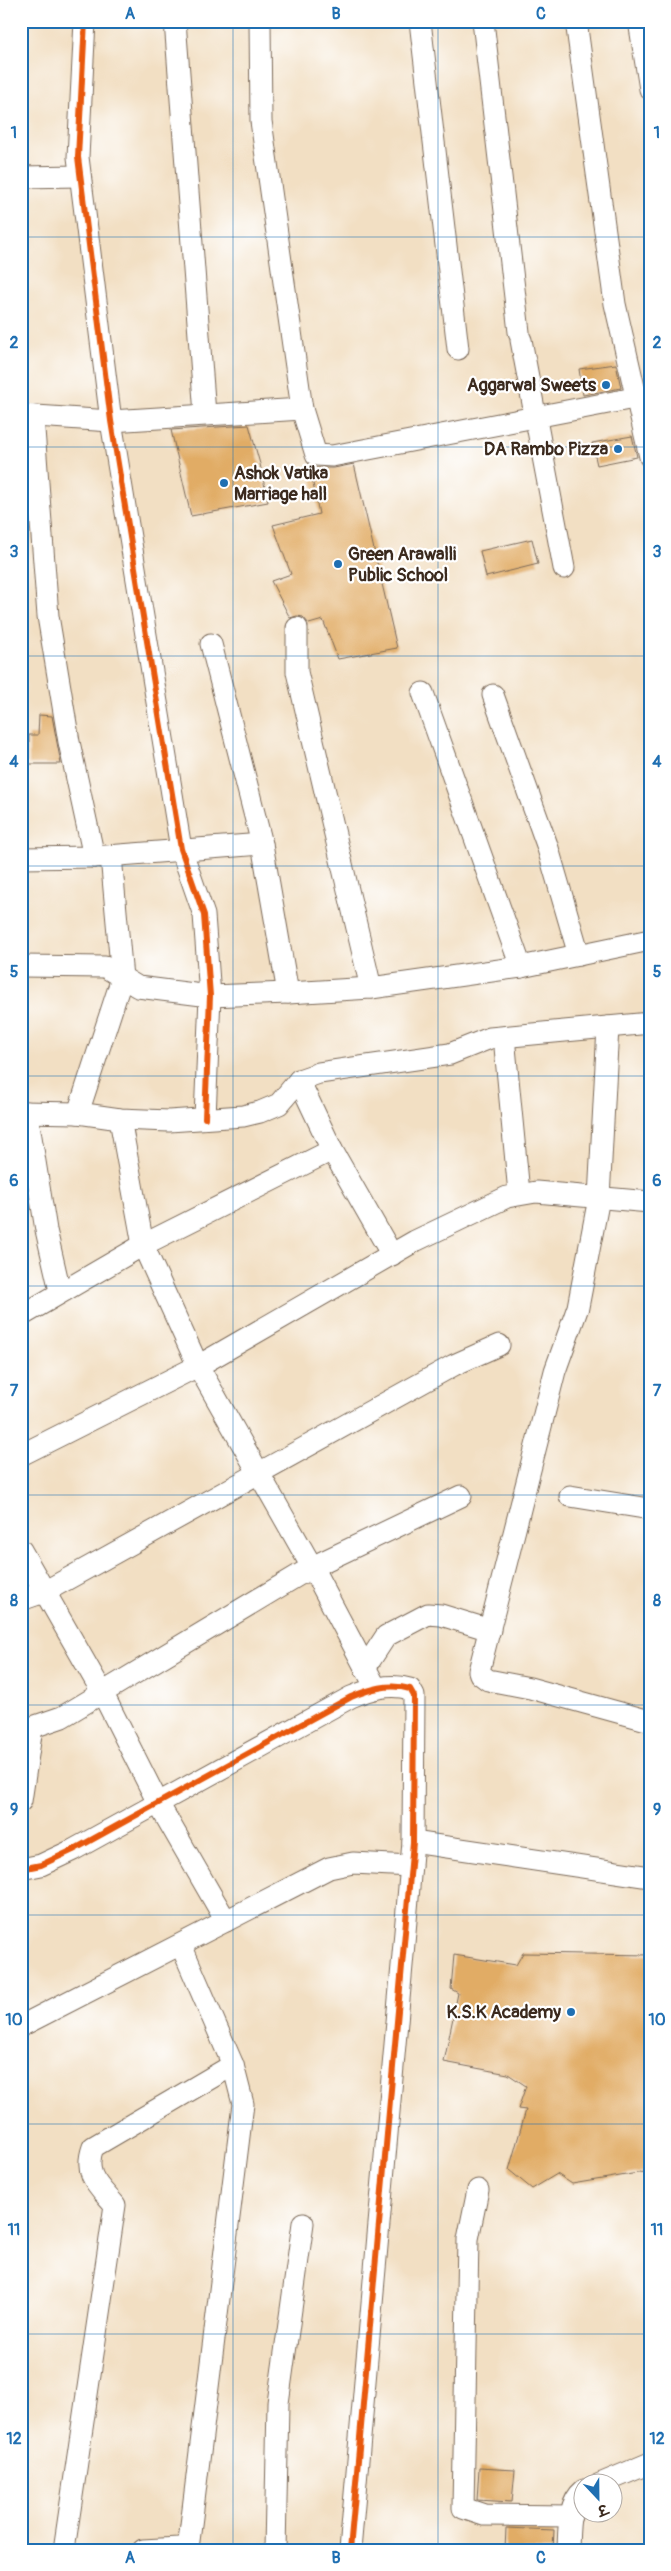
<svg xmlns="http://www.w3.org/2000/svg" width="671" height="2571" font-family="Pangolin,'Playpen Sans Deva',sans-serif">
  <style>
    .building { fill: #e1ac65 }
    .lines { fill: none; stroke-linecap: round; stroke-linejoin: round }
    .minor-casing { stroke: #7b6958; stroke-width: 23 }
    .minor { stroke: #fff; stroke-width: 21 }
    .cycleway-casing { stroke: #fff; stroke-width: 9 }
    .cycleway { stroke: #e8590c; stroke-width: 6 }
    .grid { fill: none; stroke: #1f6fb2; stroke-width: 1; stroke-opacity: 0.55 }
    .poi-dot { fill: #1f6fb2; stroke: #fff; stroke-width: 2 }
    .labels { text-anchor: middle; stroke-width: 4.5; stroke-linejoin: round; paint-order: stroke }
    .poi-label { font-size: 18px; font-weight: bold; fill: #3b2a1e; stroke: #fff; text-anchor: end }
    .neatline { fill: none; stroke: #1f6fb2; stroke-width: 2 }
    .grid-label { font-size: 16px; text-anchor: middle; font-weight: bold; fill: #1f6fb2 }
  </style>
  <rect width="100%" height="100%" fill="#fff"/>
  <filter id="ink" filterUnits="userSpaceOnUse"><feTurbulence type="fractalNoise" baseFrequency=".02" numOctaves="2"/><feDisplacementMap in="SourceGraphic" scale="10" xChannelSelector="R" yChannelSelector="G"/><feConvolveMatrix kernelMatrix="1 2 1 2 8 2 1 2 1" color-interpolation-filters="sRGB"/></filter>
  <filter id="wash" filterUnits="userSpaceOnUse"><feTurbulence type="fractalNoise" baseFrequency=".0096" numOctaves="4" result="noise"/><feDisplacementMap in="SourceGraphic" scale="20" xChannelSelector="R" yChannelSelector="G"/><feGaussianBlur stdDeviation="1.12" result="paint"/><feColorMatrix in="noise" values="0 0 0 0 0 0 0 0 0 0 0 0 0 0 0 0 0 1.4 0 .05"/><feComposite in="paint" operator="in"/></filter>
  <g filter="url(#wash)">
    <rect width="100%" height="100%" fill="#f2dfc3"/>
    <g id="blocks">
      <g class="building">
        <path d="M616,364L621,388L583,395L579,369Z"/>
        <path d="M249,425L260,464L268,502L191,516L171,430Z"/>
        <path d="M632,436L637,457L597,465L592,443Z"/>
        <path d="M354,464L397,648L338,659L323,620L309,624L303,617L297,616L290,618L271,581L291,574L273,525L319,514L310,468H334Z"/>
        <path d="M532,539L538,564L486,577L480,551Z"/>
        <path d="M39,715L52,716L61,764H29V735H38Z"/>
        <path d="M523,1953L650,1955V2174L638,2173L572,2184L557,2174L532,2189L509,2170L526,2110L518,2109L526,2086L508,2074L444,2062L458,1993L451,1989L454,1955L516,1965Z"/>
        <path d="M479,2468L515,2470L512,2502L477,2500Z"/>
        <path d="M506,2528L554,2530L553,2550H505Z"/>
      </g>
    </g>
  </g>
  <g filter="url(#ink)">
    <use href="#blocks" fill-opacity="0" stroke="#7b6958" stroke-width="1"/>
    <g class="lines">
      <g class="minor-casing">
        <g id="minor">
          <path d="M85,21L78,157L111,421L181,849L204,915L210,996L205,1118"/>
          <path d="M175,21L205,414"/>
          <path d="M260,21L261,121L302,409L316,455L332,456L650,395"/>
          <path d="M420,21L458,349"/>
          <path d="M483,21L519,332"/>
          <path d="M576,21L615,304L650,457"/>
          <path d="M639,21L650,89"/>
          <path d="M21,177L80,176"/>
          <path d="M521,340L564,568"/>
          <path d="M21,415L111,421L302,409"/>
          <path d="M33,416L48,616L69,742L94,857"/>
          <path d="M297,628V672L371,988"/>
          <path d="M211,644L262,844L288,993"/>
          <path d="M423,693L521,967"/>
          <path d="M493,695L547,845L579,955"/>
          <path d="M21,858L94,857L262,844"/>
          <path d="M21,966L105,967L138,987L210,996L288,993L371,988L521,967L650,940"/>
          <path d="M608,1027L599,1198L578,1307L555,1371L479,1671L480,1674L488,1680L530,1688L650,1721"/>
          <path d="M504,1037L519,1193"/>
          <path d="M299,1080L332,1150L392,1255"/>
          <path d="M21,1112L78,1113L120,1119L169,1121L243,1116L260,1112L279,1104L299,1080L319,1073L450,1054L490,1038L650,1023"/>
          <path d="M27,1112L46,1230L60,1291"/>
          <path d="M78,1113L122,978L111,856"/>
          <path d="M120,1119L143,1245L198,1366L312,1567L376,1688"/>
          <path d="M21,1316L143,1245L332,1150"/>
          <path d="M21,1455L198,1366L415,1241L507,1197L536,1192L650,1202"/>
          <path d="M570,1496L650,1509"/>
          <path d="M21,1550L102,1692L158,1803L226,1921"/>
          <path d="M21,1600L44,1592L454,1365L499,1345"/>
          <path d="M365,1668L386,1636L428,1614L441,1615L490,1630"/>
          <path d="M21,1731L62,1717L312,1567L461,1496"/>
          <path d="M21,1801L32,1728"/>
          <path d="M413,1842L650,1877"/>
          <path d="M21,1869L41,1865L73,1850L351,1697C370,1689 389,1683 410,1689L414,1696L413,1842L350,2550"/>
          <path d="M21,2026L329,1868L353,1863L411,1866"/>
          <path d="M478,2190L468,2239L463,2508L484,2515L571,2516"/>
          <path d="M600,2484L650,2463"/>
          <path d="M64,2550L115,2205C98,2185 83,2175 93,2147L233,2065"/>
          <path d="M143,2550L179,2548L185,2547L189,2541L243,2104L233,2065L181,1945"/>
          <path d="M275,2550L278,2403L303,2223"/>
          <path d="M568,2550C569,2530 567,2504 584,2490"/>
        </g>
      </g>
      <use href="#minor" class="minor"/>
      <g class="cycleway-casing">
        <g id="cycleway">
          <path d="M85,21L78,157L111,421L181,849L204,915L210,996L205,1118"/>
          <path d="M21,1869L41,1865L73,1850L351,1697C370,1689 389,1683 410,1689L414,1696L413,1842L350,2550"/>
        </g>
      </g>
      <use href="#cycleway" class="cycleway"/>
    </g>
  </g>
  <path class="grid" d="M233,21V2550M438,21V2550M21,237H650M21,447H650M21,656H650M21,866H650M21,1076H650M21,1286H650M21,1495H650M21,1705H650M21,1915H650M21,2124H650M21,2334H650"/>
  <g class="poi-dot">
    <circle cx="606" cy="385" r="5"/>
    <circle cx="618" cy="449" r="5"/>
    <circle cx="224" cy="483" r="5"/>
    <circle cx="338" cy="564" r="5"/>
    <circle cx="571" cy="2012" r="5"/>
  </g>
  <g class="labels">
    <g class="poi-label">
      <text x="596" y="391">Aggarwal Sweets</text>
      <text x="608" y="455">DA Rambo Pizza</text>
      <text x="234" y="479" text-anchor="start">Ashok Vatika<tspan x="234" dy="21">Marriage hall</tspan></text>
      <text x="348" y="560" text-anchor="start">Green Arawalli<tspan x="348" dy="21">Public School</tspan></text>
      <text x="561" y="2018">K.S.K Academy</text>
    </g>
  </g>
  <rect width="671" height="2571" fill="none" stroke="#fff" stroke-width="55"/>
  <g transform="translate(598 2498) rotate(158)"><circle r="24" fill="#ffffff" stroke="#b1aaa5"/>
  <path d="M0-4L9 19L0 12L-9 19Z" fill="#1f6fb2"/>
  <text y="-8" font-size="14" font-weight="bold" text-anchor="middle" fill="#3b2a1e">उ</text>
  </g>
  <rect x="28" y="28" width="616" height="2516" class="neatline"/>
  <g class="grid-label">
    <text x="130" y="19">A</text>
    <text x="336" y="19">B</text>
    <text x="541" y="19">C</text>
    <text x="14" y="138">1</text>
    <text x="657" y="138">1</text>
    <text x="14" y="348">2</text>
    <text x="657" y="348">2</text>
    <text x="14" y="557">3</text>
    <text x="657" y="557">3</text>
    <text x="14" y="767">4</text>
    <text x="657" y="767">4</text>
    <text x="14" y="977">5</text>
    <text x="657" y="977">5</text>
    <text x="14" y="1186">6</text>
    <text x="657" y="1186">6</text>
    <text x="14" y="1396">7</text>
    <text x="657" y="1396">7</text>
    <text x="14" y="1606">8</text>
    <text x="657" y="1606">8</text>
    <text x="14" y="1815">9</text>
    <text x="657" y="1815">9</text>
    <text x="14" y="2025">10</text>
    <text x="657" y="2025">10</text>
    <text x="14" y="2235">11</text>
    <text x="657" y="2235">11</text>
    <text x="14" y="2444">12</text>
    <text x="657" y="2444">12</text>
    <text x="130" y="2563">A</text>
    <text x="336" y="2563">B</text>
    <text x="541" y="2563">C</text>
  </g>
</svg>
